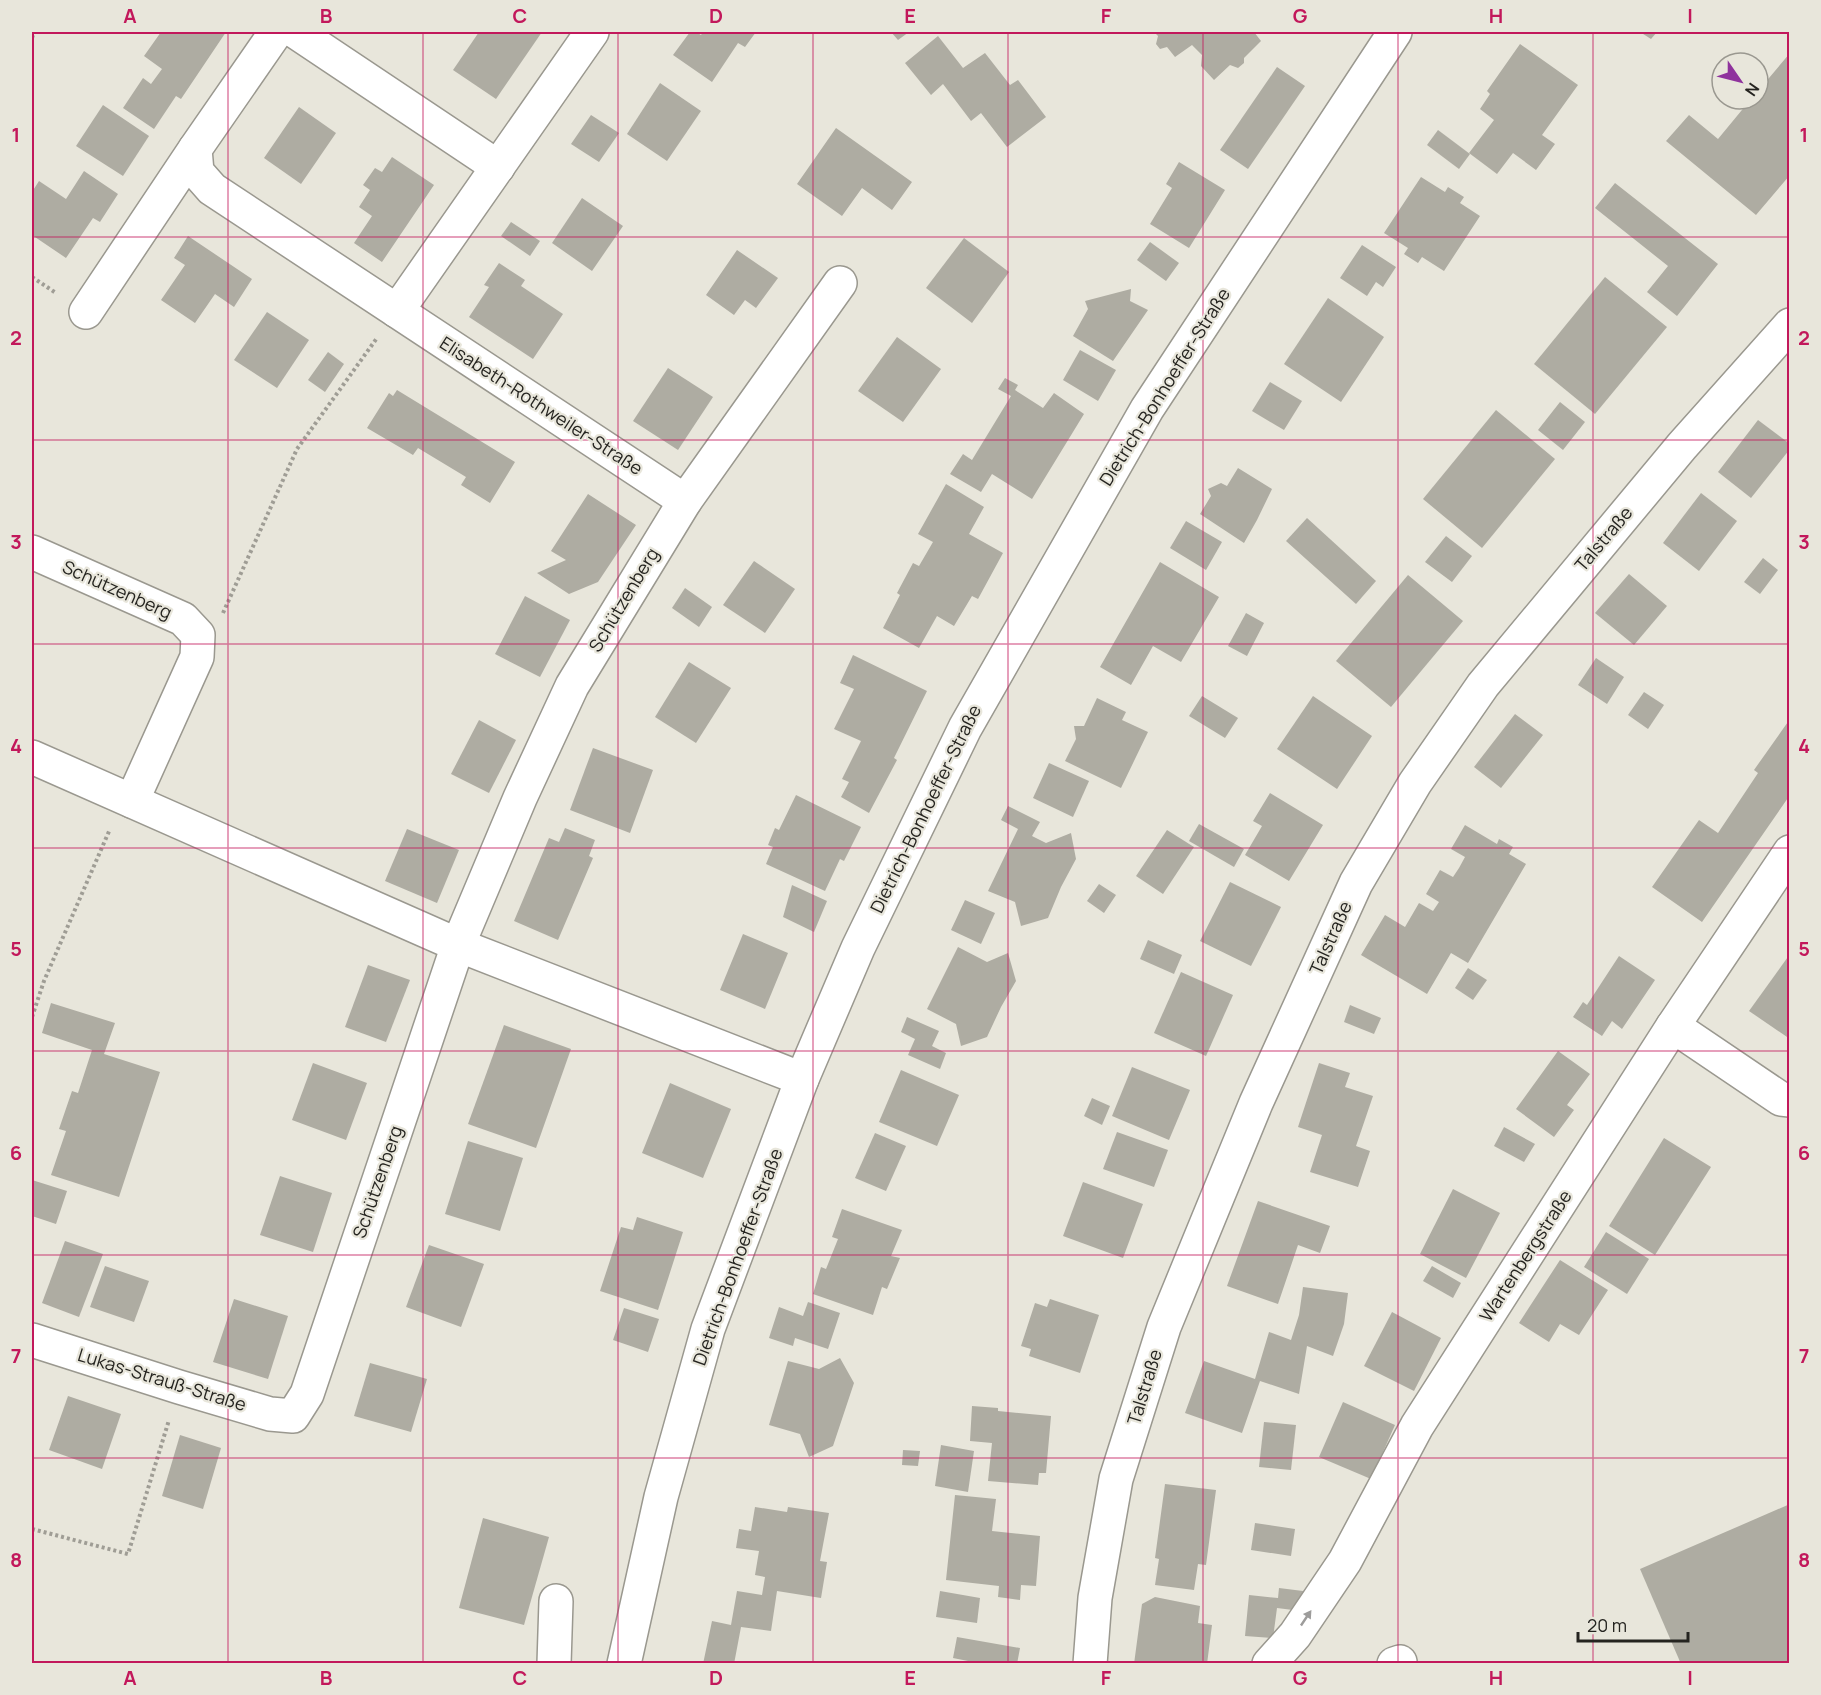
<svg xmlns="http://www.w3.org/2000/svg" width="1821" height="1695" font-family="Manrope,sans-serif">
  <style>
    .building { fill: #aeaca2 }
    .lines { fill: none; stroke-linecap: round; stroke-linejoin: round }
    .minor-casing { stroke: #9a988f; stroke-width: 36 }
    .path { stroke: #9f9d95; stroke-width: 4; stroke-dasharray: 3 3; stroke-linecap: butt }
    .minor { stroke: #fff; stroke-width: 33 }
    .oneway { fill: #9d9c9b }
    .grid { fill: none; stroke: #c2185b; stroke-width: 1.5; stroke-opacity: 0.55 }
    .labels { text-anchor: middle; stroke-width: 4.5; stroke-linejoin: round; paint-order: stroke }
    .street-label { font-size: 18px; fill: #252420; stroke: #e8e6db }
    .neatline { fill: none; stroke: #c2185b; stroke-width: 2 }
    .grid-label { font-size: 20px; text-anchor: middle; font-weight: bold; fill: #c2185b }
  </style>
  <rect width="100%" height="100%" fill="#e8e6db"/>
  <g class="building">
    <path d="M161,32H226L181,99L176,96L154,129L123,108L143,78L151,84L162,69L144,56Z"/>
    <path d="M479,32H542L496,99L453,70Z"/>
    <path d="M690,32H696L701,35L703,32H756L745,47L738,43L712,82L673,55Z"/>
    <path d="M891,32H909L898,40Z"/>
    <path d="M1154,32H1254L1261,41L1244,58V63L1238,68L1230,65L1214,80L1201,66L1202,55L1192,45L1175,57L1167,47L1160,49L1156,44L1158,36Z"/>
    <path d="M1640,32H1657L1651,39Z"/>
    <path d="M938,36L963,68L985,53L1010,85L1018,80L1046,117L1007,147L981,113L971,121L943,84L931,95L905,63Z"/>
    <path d="M1520,44L1578,85L1542,135L1555,144L1536,170L1513,153L1497,174L1469,153L1494,120L1480,109L1490,94L1487,91Z"/>
    <path d="M1790,53V175L1756,215L1666,141L1689,115L1718,139L1751,99H1758V91Z"/>
    <path d="M1277,67L1305,86L1248,169L1220,150Z"/>
    <path d="M660,83L701,111L667,161L627,134Z"/>
    <path d="M103,105L149,136L123,176L76,146Z"/>
    <path d="M299,107L336,133L301,184L264,158Z"/>
    <path d="M591,115L619,133L599,162L571,144Z"/>
    <path d="M836,128L912,182L892,210L862,188L842,216L797,184Z"/>
    <path d="M1438,130L1470,154L1459,169L1427,145Z"/>
    <path d="M392,157L434,185L382,262L354,243L372,216L359,207L370,190L363,185L375,168L382,172Z"/>
    <path d="M1179,162L1225,190L1189,248L1150,224L1172,188L1166,184Z"/>
    <path d="M84,171L118,194L100,222L93,218L66,258L32,235V192L39,181L66,199Z"/>
    <path d="M1421,177L1445,192L1448,187L1464,197L1460,203L1480,216L1444,271L1422,257L1418,263L1404,254L1408,248L1384,233Z"/>
    <path d="M1615,183L1718,264L1677,316L1647,292L1668,266L1595,208Z"/>
    <path d="M582,198L623,226L592,271L552,243Z"/>
    <path d="M511,222L540,241L530,256L501,236Z"/>
    <path d="M188,236L252,279L234,307L215,294L195,323L161,300L185,265L174,258Z"/>
    <path d="M964,238L1009,272L972,323L926,288Z"/>
    <path d="M1150,242L1179,263L1166,281L1137,260Z"/>
    <path d="M1362,245L1396,267L1383,287L1376,282L1367,296L1340,278Z"/>
    <path d="M737,250L778,278L756,308L745,300L734,315L706,295Z"/>
    <path d="M499,263L525,280L521,286L563,314L533,359L469,317L489,287L484,285Z"/>
    <path d="M1605,277L1667,327L1595,414L1534,364Z"/>
    <path d="M1131,289L1130,301L1148,310L1113,361L1073,336L1088,309L1085,301Z"/>
    <path d="M1328,298L1384,337L1341,402L1284,364Z"/>
    <path d="M267,312L309,340L277,388L234,360Z"/>
    <path d="M897,337L941,369L903,422L858,391Z"/>
    <path d="M1080,350L1116,370L1098,401L1063,380Z"/>
    <path d="M328,352L344,364L325,392L308,380Z"/>
    <path d="M668,368L713,397L678,450L633,421Z"/>
    <path d="M1005,378L1018,385L1015,390L1043,408L1054,393L1084,414L1032,499L992,474L981,492L950,474L963,454L972,460L1011,396L998,389Z"/>
    <path d="M1270,382L1302,401L1284,430L1252,411Z"/>
    <path d="M397,390L515,462L490,503L461,485L466,477L418,448L413,455L367,428L389,393L393,396Z"/>
    <path d="M1560,402L1585,422L1563,450L1538,430Z"/>
    <path d="M1496,410L1555,459L1482,548L1423,499Z"/>
    <path d="M1758,420L1790,444V449L1751,498L1718,472Z"/>
    <path d="M1238,468L1272,489L1257,520L1244,543L1200,514L1211,496L1208,489L1221,483L1227,486Z"/>
    <path d="M946,484L984,507L969,534L1003,553L978,599L972,596L954,626L937,616L919,648L883,628L900,595L897,593L913,563L919,566L933,542L918,534Z"/>
    <path d="M1701,493L1737,521L1699,571L1663,543Z"/>
    <path d="M588,494L636,525L598,582L569,594L537,573L566,560L551,551Z"/>
    <path d="M1307,518L1376,581L1356,604L1286,541Z"/>
    <path d="M1186,521L1222,542L1206,570L1170,548Z"/>
    <path d="M1446,536L1472,556L1452,582L1425,562Z"/>
    <path d="M1763,558L1778,570L1760,594L1744,582Z"/>
    <path d="M754,561L795,589L765,633L723,605Z"/>
    <path d="M1160,562L1219,597L1181,662L1153,646L1131,685L1100,667Z"/>
    <path d="M1629,574L1667,606L1634,645L1595,613Z"/>
    <path d="M1408,575L1463,621L1391,707L1336,661Z"/>
    <path d="M685,588L712,607L699,627L672,608Z"/>
    <path d="M525,596L570,620L540,677L495,654Z"/>
    <path d="M1246,613L1264,623L1247,656L1228,646Z"/>
    <path d="M853,655L927,691L894,758L897,760L869,813L841,797L849,782L842,779L861,741L834,729L854,689L840,683Z"/>
    <path d="M1596,658L1624,677L1607,704L1578,685Z"/>
    <path d="M689,662L731,688L696,743L655,717Z"/>
    <path d="M1644,692L1664,705L1648,729L1628,715Z"/>
    <path d="M1202,696L1238,718L1225,738L1189,716Z"/>
    <path d="M1313,696L1372,736L1337,789L1277,749Z"/>
    <path d="M1097,698L1126,712L1122,720L1148,732L1121,788L1065,761L1076,739L1074,726H1084Z"/>
    <path d="M1515,714L1543,735L1501,788L1474,767Z"/>
    <path d="M1790,719V795L1702,922L1652,887L1699,820L1718,833L1758,773L1754,770Z"/>
    <path d="M479,720L516,740L489,793L451,774Z"/>
    <path d="M593,748L653,770L630,833L570,810Z"/>
    <path d="M1049,763L1089,781L1073,817L1033,798Z"/>
    <path d="M1270,793L1323,825L1289,881L1245,855L1262,826L1253,821Z"/>
    <path d="M796,795L861,827L844,861L840,859L825,891L766,864L773,847L768,845L775,828L779,830Z"/>
    <path d="M1008,806L1040,822L1032,836L1046,843L1071,833L1076,859L1061,887L1048,918L1021,926L1015,902L988,891L1018,829L1001,820Z"/>
    <path d="M1199,824L1244,849L1234,867L1189,841Z"/>
    <path d="M1465,825L1497,844L1499,839L1513,847L1509,854L1526,864L1468,963L1451,953L1427,994L1361,955L1385,915L1405,927L1419,903L1433,911L1439,902L1426,894L1440,870L1453,877L1459,868L1465,857L1451,849Z"/>
    <path d="M565,828L595,840L589,856L593,858L558,940L514,921L549,838L559,842Z"/>
    <path d="M407,829L459,850L437,903L385,881Z"/>
    <path d="M1167,830L1194,847L1163,894L1136,876Z"/>
    <path d="M1230,882L1281,907L1251,966L1200,941Z"/>
    <path d="M1099,884L1116,895L1104,913L1087,901Z"/>
    <path d="M792,885L827,901L814,932L783,917Z"/>
    <path d="M965,900L995,913L981,944L951,930Z"/>
    <path d="M743,934L788,953L765,1009L720,990Z"/>
    <path d="M1148,940L1182,955L1174,974L1140,959Z"/>
    <path d="M958,947L987,962L1008,953L1016,981L1001,1007L987,1037L961,1046L956,1024L927,1009Z"/>
    <path d="M1790,954V1039L1749,1011Z"/>
    <path d="M1619,956L1655,980L1622,1029L1612,1021L1602,1036L1573,1017L1583,1002L1587,1005Z"/>
    <path d="M368,965L410,980L386,1042L345,1027Z"/>
    <path d="M1468,968L1487,980L1473,1000L1455,988Z"/>
    <path d="M1181,972L1233,995L1206,1056L1154,1033Z"/>
    <path d="M51,1003L115,1023L104,1054L160,1072L119,1197L51,1175L66,1131L59,1129L72,1091L78,1093L92,1050L42,1033Z"/>
    <path d="M1350,1005L1381,1018L1374,1034L1344,1022Z"/>
    <path d="M907,1017L939,1031L932,1046L946,1053L940,1069L908,1055L915,1039L901,1032Z"/>
    <path d="M504,1025L571,1049L536,1148L468,1124Z"/>
    <path d="M1558,1051L1590,1074L1567,1105L1574,1110L1554,1137L1516,1109Z"/>
    <path d="M313,1063L367,1083L346,1140L292,1120Z"/>
    <path d="M1319,1063L1350,1073L1345,1087L1373,1096L1356,1146L1370,1151L1358,1187L1310,1172L1322,1135L1298,1127Z"/>
    <path d="M1132,1067L1190,1090L1169,1140L1112,1116Z"/>
    <path d="M901,1070L959,1095L937,1146L879,1122Z"/>
    <path d="M670,1083L731,1109L703,1178L642,1153Z"/>
    <path d="M1092,1098L1110,1106L1102,1125L1084,1116Z"/>
    <path d="M1504,1127L1535,1144L1524,1162L1494,1146Z"/>
    <path d="M1117,1132L1168,1150L1154,1187L1103,1169Z"/>
    <path d="M875,1133L906,1146L886,1191L855,1178Z"/>
    <path d="M1664,1138L1711,1167L1655,1255L1609,1226Z"/>
    <path d="M468,1141L523,1158L500,1231L445,1214Z"/>
    <path d="M280,1176L332,1193L313,1252L260,1235Z"/>
    <path d="M32,1180L67,1191L56,1224L32,1216Z"/>
    <path d="M1083,1182L1143,1204L1123,1258L1063,1236Z"/>
    <path d="M1453,1189L1500,1213L1466,1278L1420,1254Z"/>
    <path d="M1258,1201L1330,1226L1320,1253L1298,1245L1278,1304L1227,1286Z"/>
    <path d="M842,1209L902,1230L891,1256L900,1258L887,1289L882,1287L873,1315L813,1294L821,1267L826,1269L838,1239L832,1237Z"/>
    <path d="M637,1217L683,1232L658,1310L600,1291L621,1227L633,1230Z"/>
    <path d="M1606,1232L1649,1259L1627,1294L1584,1267Z"/>
    <path d="M65,1241L103,1254L79,1317L42,1303Z"/>
    <path d="M429,1245L484,1264L461,1327L406,1307Z"/>
    <path d="M1560,1260L1608,1290L1579,1335L1560,1324L1549,1342L1519,1323Z"/>
    <path d="M105,1266L149,1281L134,1322L90,1307Z"/>
    <path d="M1432,1266L1461,1283L1453,1298L1423,1281Z"/>
    <path d="M1303,1287L1348,1293L1344,1324L1333,1356L1307,1346L1299,1394L1260,1381L1242,1433L1185,1413L1204,1361L1255,1379L1269,1332L1291,1340L1299,1315Z"/>
    <path d="M234,1299L288,1316L268,1379L213,1362Z"/>
    <path d="M1050,1299L1099,1315L1080,1373L1029,1356L1031,1349L1021,1346L1035,1303L1047,1307Z"/>
    <path d="M808,1302L840,1313L828,1349L795,1338L793,1346L769,1338L779,1307L803,1316Z"/>
    <path d="M624,1308L659,1319L648,1352L613,1340Z"/>
    <path d="M1392,1312L1441,1338L1414,1391L1364,1366Z"/>
    <path d="M840,1358L854,1383L833,1446L809,1457L800,1434L769,1425L788,1361L819,1369Z"/>
    <path d="M370,1363L427,1379L411,1432L354,1416Z"/>
    <path d="M68,1396L121,1414L102,1469L49,1450Z"/>
    <path d="M1343,1402L1395,1425L1371,1479L1319,1457Z"/>
    <path d="M972,1406L998,1408V1411L1051,1416L1046,1473H1039L1038,1485L988,1481L992,1443L970,1441Z"/>
    <path d="M1264,1422L1296,1425L1291,1470L1259,1467Z"/>
    <path d="M180,1435L221,1448L203,1509L162,1496Z"/>
    <path d="M941,1445L974,1451L968,1492L935,1486Z"/>
    <path d="M903,1450L920,1451L918,1466L902,1465Z"/>
    <path d="M1165,1484L1216,1490L1206,1565L1198,1564L1194,1590L1155,1585L1159,1559L1155,1558Z"/>
    <path d="M955,1495L996,1499L992,1531L1040,1536L1036,1586L1021,1585L1020,1600L998,1597L999,1586L946,1580Z"/>
    <path d="M1790,1504V1664H1681L1640,1569Z"/>
    <path d="M755,1507L787,1512L788,1507L829,1513L820,1561L827,1562L821,1598L777,1591L771,1631L741,1627L734,1664H703L712,1621L731,1625L737,1591L762,1595L765,1577L755,1575L759,1551L736,1548L739,1529L751,1531Z"/>
    <path d="M483,1518L549,1537L524,1625L459,1608Z"/>
    <path d="M1255,1523L1295,1529L1291,1556L1251,1550Z"/>
    <path d="M1279,1588L1303,1591L1301,1611L1277,1608L1273,1638L1245,1636L1249,1595L1278,1598Z"/>
    <path d="M940,1591L980,1598L977,1623L936,1617Z"/>
    <path d="M1155,1597L1200,1606L1198,1623L1212,1625L1207,1664H1134L1142,1604Z"/>
    <path d="M957,1637L1020,1648L1017,1664H967L968,1661L953,1658Z"/>
  </g>
  <g class="lines">
    <g class="minor-casing">
      <g id="minor">
        <path d="M276,32L195,149L197,172L212,189L685,501"/>
        <path d="M296,32L498,167"/>
        <path d="M397,311L592,32"/>
        <path d="M86,312L195,149"/>
        <path d="M32,552L183,619L198,635L197,657L132,801"/>
        <path d="M32,757L458,945L307,1394L293,1416L270,1414L179,1387L32,1340"/>
        <path d="M1673,1026L1781,1099L1790,1100"/>
        <path d="M802,1079L458,945L520,798L572,686L685,501L840,283"/>
        <path d="M554,1664L556,1601"/>
        <path d="M624,1664L661,1497L708,1329L802,1079L858,948L965,728L1147,409L1395,32"/>
        <path d="M1090,1664L1095,1598L1116,1479L1164,1327L1256,1103L1356,883L1415,783L1483,685L1682,446L1790,325"/>
        <path d="M1269,1664L1295,1635L1345,1561L1417,1426L1673,1026L1790,852"/>
        <path d="M1394,1664L1400,1662"/>
      </g>
    </g>
    <g class="path">
      <path d="M32,38L34,32"/>
      <path d="M32,277L56,293"/>
      <path d="M223,613L297,449L377,338"/>
      <path d="M32,1017L44,981L110,829"/>
      <path d="M32,1529L128,1554L169,1420"/>
    </g>
    <use href="#minor" class="minor"/>
  </g>
  <defs><path id="oneway-solid" d="M-6-.8H1V-3.2L6.5 0L1 3.2V.8H-6Z" transform="scale(1.5)"/></defs>
  <use class="oneway" href="#oneway-solid" transform="translate(1306 1618) rotate(-56)"/>
  <path class="grid" d="M228,32V1664M423,32V1664M618,32V1664M813,32V1664M1008,32V1664M1203,32V1664M1398,32V1664M1593,32V1664M32,237H1790M32,440H1790M32,644H1790M32,848H1790M32,1051H1790M32,1255H1790M32,1458H1790"/>
  <g class="labels">
    <g class="street-label">
      <text transform="translate(1165 387) rotate(-58)" y="6">Dietrich-Bonhoeffer-Straße</text>
      <text transform="translate(541 406) rotate(33)" y="6">Elisabeth-Rothweiler-Straße</text>
      <text transform="translate(1604 539) rotate(-50)" y="6">Talstraße</text>
      <text transform="translate(117 590) rotate(24)" y="6">Schützenberg</text>
      <text transform="translate(624 600) rotate(-59)" y="6">Schützenberg</text>
      <text transform="translate(926 809) rotate(-64)" y="6">Dietrich-Bonhoeffer-Straße</text>
      <text transform="translate(1331 938) rotate(-66)" y="6">Talstraße</text>
      <text transform="translate(378 1182) rotate(-71)" y="6">Schützenberg</text>
      <text transform="translate(1526 1256) rotate(-57)" y="6">Wartenbergstraße</text>
      <text transform="translate(738 1257) rotate(-70)" y="6">Dietrich-Bonhoeffer-Straße</text>
      <text transform="translate(162 1380) rotate(17)" y="6">Lukas-Strauß-Straße</text>
      <text transform="translate(1145 1387) rotate(-73)" y="6">Talstraße</text>
    </g>
  </g>
  <rect width="1821" height="1695" fill="none" stroke="#e8e6db" stroke-width="66"/>
  <g transform="translate(1740 81) rotate(125)"><circle r="28" fill="#e8e6db" stroke="#9a9890" stroke-width="1.5"/>
  <path d="M0-4.5L10 22L0 15L-10 22Z" fill="#8f339d"/>
  <text y="-9" font-size="16" font-weight="bold" text-anchor="middle" fill="#252420">N</text>
  </g>
  <path d="M1578 1632v9h110v-9" fill="none" stroke="#252420" stroke-width="3"/>
  <text x="1587" y="1632" font-size="18" fill="#252420" stroke="#e8e6db" stroke-width="4.5" paint-order="stroke">20 m</text>
  <rect x="33" y="33" width="1755" height="1629" class="neatline"/>
  <g class="grid-label">
    <text x="130" y="23">A</text>
    <text x="326" y="23">B</text>
    <text x="520" y="23">C</text>
    <text x="716" y="23">D</text>
    <text x="910" y="23">E</text>
    <text x="1106" y="23">F</text>
    <text x="1300" y="23">G</text>
    <text x="1496" y="23">H</text>
    <text x="1690" y="23">I</text>
    <text x="16" y="142">1</text>
    <text x="1804" y="142">1</text>
    <text x="16" y="345">2</text>
    <text x="1804" y="345">2</text>
    <text x="16" y="549">3</text>
    <text x="1804" y="549">3</text>
    <text x="16" y="753">4</text>
    <text x="1804" y="753">4</text>
    <text x="16" y="956">5</text>
    <text x="1804" y="956">5</text>
    <text x="16" y="1160">6</text>
    <text x="1804" y="1160">6</text>
    <text x="16" y="1363">7</text>
    <text x="1804" y="1363">7</text>
    <text x="16" y="1567">8</text>
    <text x="1804" y="1567">8</text>
    <text x="130" y="1685">A</text>
    <text x="326" y="1685">B</text>
    <text x="520" y="1685">C</text>
    <text x="716" y="1685">D</text>
    <text x="910" y="1685">E</text>
    <text x="1106" y="1685">F</text>
    <text x="1300" y="1685">G</text>
    <text x="1496" y="1685">H</text>
    <text x="1690" y="1685">I</text>
  </g>
</svg>
